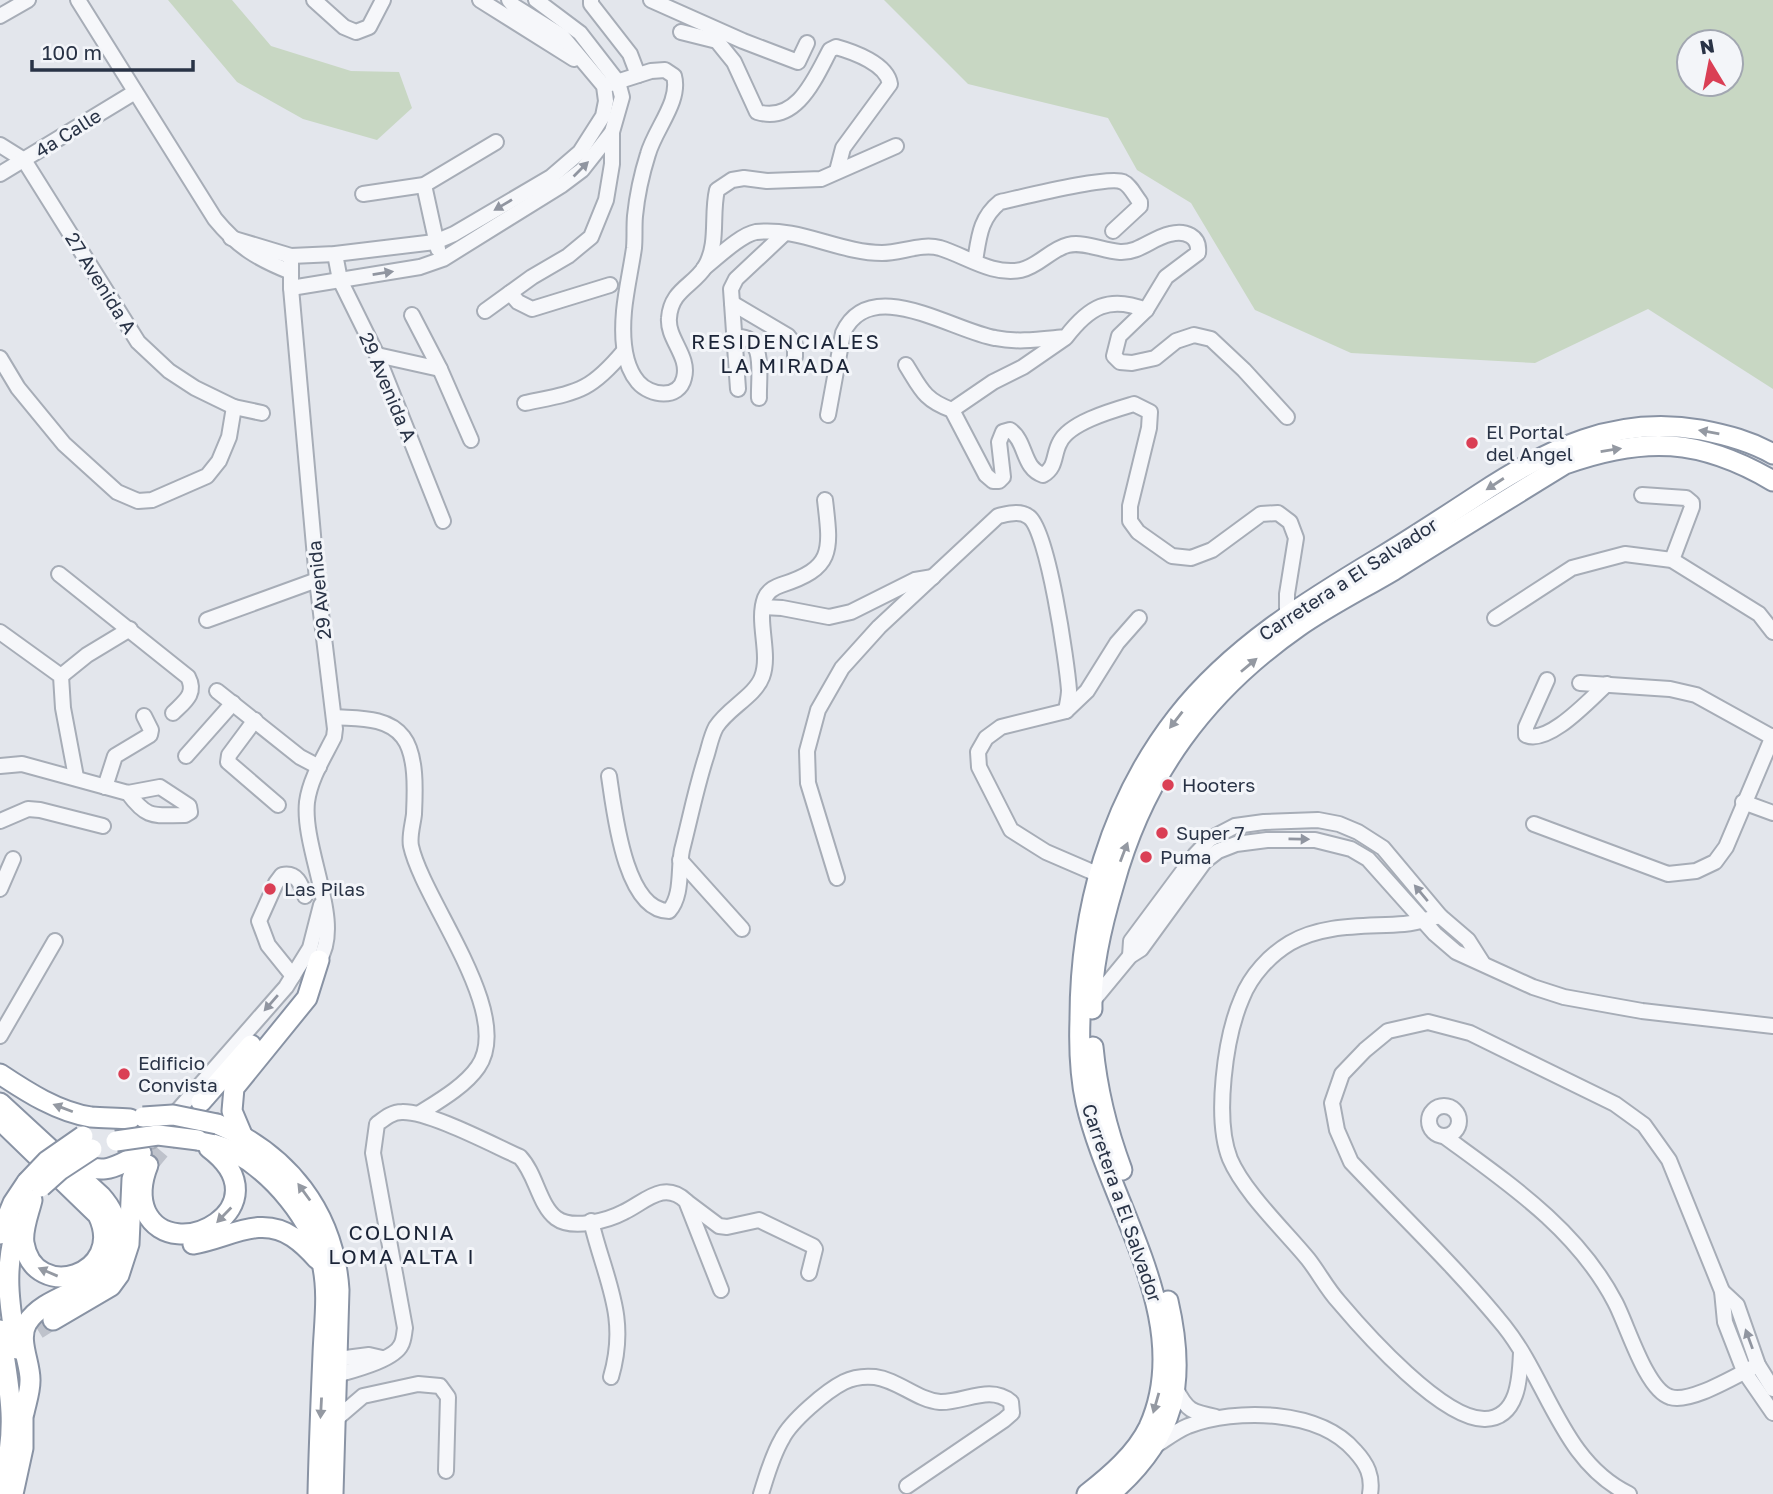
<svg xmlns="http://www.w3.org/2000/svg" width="1773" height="1494" font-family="'Golos Text',sans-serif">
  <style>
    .green { fill: #c8d7c3; fill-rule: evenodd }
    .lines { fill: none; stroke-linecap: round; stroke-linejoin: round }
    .highway-tunnel { stroke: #bec2cb; stroke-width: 19; stroke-dasharray: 19 10; stroke-linecap: butt }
    .minor-casing { stroke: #a7adb7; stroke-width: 18 }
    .highway-casing { stroke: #8993a4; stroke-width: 23 }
    .minor { stroke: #f6f7fa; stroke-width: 14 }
    .highway { stroke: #fff; stroke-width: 19 }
    .highway-bridge-casing { stroke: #8993a4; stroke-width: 23; stroke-linecap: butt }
    .highway-bridge { stroke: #fff; stroke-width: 19 }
    .oneway { fill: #9095a0 }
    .oneway2 { fill: #9499a2 }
    .poi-dot { fill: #da3f55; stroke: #f3f5f9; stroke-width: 2.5 }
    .labels { text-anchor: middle; stroke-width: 6; stroke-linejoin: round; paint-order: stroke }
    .street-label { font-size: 19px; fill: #293346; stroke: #f3f5f9 }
    .poi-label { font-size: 19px; fill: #293346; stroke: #f3f5f9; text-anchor: start }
    .neighbourhood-label { font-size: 21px; letter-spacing: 2px; fill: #1b2437; stroke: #f3f5f9 }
  </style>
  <rect width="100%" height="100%" fill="#e3e6ec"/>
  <g class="green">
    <path d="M168,0H232L271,46L351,71L399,72L412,108L377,140L303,119L237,82Z"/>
    <path d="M884,0H1773V389L1648,309L1535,363L1351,353L1255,310L1191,203L1137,170L1108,118L968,84ZM1689,42H1731V84H1689Z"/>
  </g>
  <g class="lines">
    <g class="highway-tunnel">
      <path d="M148,1165L197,1107"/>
      <path d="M13,1345L53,1320"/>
    </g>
    <g class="minor-casing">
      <g id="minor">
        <path d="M78,0L215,219C238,247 258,259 291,272"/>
        <path d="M314,0L344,27L356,32L369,27L383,0"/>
        <path d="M480,0L574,59"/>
        <path d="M591,0V4L630,54L638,75"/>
        <path d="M651,0L743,41L798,62L807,43"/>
        <path d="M0,16L28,0"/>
        <path d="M681,32L717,41L734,62L757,112C797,124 815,78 830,50L836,47C854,52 887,64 890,84L843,148L837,171"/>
        <path d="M604,86L651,71L665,70L674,76C681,101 655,129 648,154C642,173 637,196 635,216C634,227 635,237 634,248C631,269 626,290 624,311C622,334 622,363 638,382C650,396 679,400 684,378C690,356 667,339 669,318C671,290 693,286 705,267C719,243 711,216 717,190L732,180L744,178L767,181L821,179L896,146"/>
        <path d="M0,145L24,160L138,342L169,371L195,388L234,407L262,413"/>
        <path d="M0,174L135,92"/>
        <path d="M424,185L438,249"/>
        <path d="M363,194L424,185L496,142"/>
        <path d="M231,238L291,256L335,254L435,242L454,234L551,177L580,152L603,116L606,101L604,86L562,36L514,6L509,0"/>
        <path d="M335,254L340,280L377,355L443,521"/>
        <path d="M291,256V288L317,580L335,729L334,737C324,757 310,779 307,802C302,849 344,923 319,960"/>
        <path d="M975,261C979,237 980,218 1000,202C1019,198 1110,175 1123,182C1130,185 1135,196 1140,202V206L1113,231"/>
        <path d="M704,268C717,258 740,235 756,232C799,227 840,253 882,253C901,253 921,243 940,248C966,256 993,276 1021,270C1039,266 1051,249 1068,245C1084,241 1103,251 1120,252C1139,253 1152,238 1170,234C1185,230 1200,236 1198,253L1166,277L1146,310L1119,336L1114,356L1120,362L1132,363L1155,358L1176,341L1194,335L1211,339L1244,370L1287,417"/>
        <path d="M291,288L420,267L443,259L562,185L582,170L612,132L622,97L618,82L580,33L536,0"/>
        <path d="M510,293L518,302L532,309L610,285"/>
        <path d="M732,303L788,336L795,345V357"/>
        <path d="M485,311L532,277L568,256L591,237L606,200L612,164V132"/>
        <path d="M412,315L440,369L471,440"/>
        <path d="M736,337C767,335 758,377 759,398"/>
        <path d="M377,355L440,369"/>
        <path d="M0,358L18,388L64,444L117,492L138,501L152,500L207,476L219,461L229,437L234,407"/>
        <path d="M906,365C921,389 924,400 952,410L986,475L993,481H999L1003,477L999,442L1003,432L1010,430C1027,442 1022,468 1043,475C1057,467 1053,454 1060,442C1070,422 1114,410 1134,404L1150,412L1149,428L1130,506V521L1138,532L1172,556L1191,558L1212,550L1261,514L1278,513L1290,522L1296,538L1287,594V615"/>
        <path d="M738,389L731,289L736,279L784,234"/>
        <path d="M525,403C577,392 589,393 624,351"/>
        <path d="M952,410L993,382L1023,367L1065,338"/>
        <path d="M828,415L843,333C870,274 953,331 995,338C1018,343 1043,339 1066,337C1089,307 1109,295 1146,310"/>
        <path d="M1642,495L1686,498L1692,503V507L1672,560"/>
        <path d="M59,574L188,677C197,694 184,702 173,713"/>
        <path d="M763,607L782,608L829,617L851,612L915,580L933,577"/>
        <path d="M1495,618L1572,568L1625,554L1672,560L1759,614L1773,632"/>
        <path d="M207,620L317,580"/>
        <path d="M0,632L61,676L63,708L76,777"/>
        <path d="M61,676L87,655L130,629"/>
        <path d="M1547,680L1526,727V735C1549,745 1590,699 1607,684"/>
        <path d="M1580,683L1670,689L1696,695L1772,737"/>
        <path d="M217,691L300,757L319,767"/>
        <path d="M334,717C357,719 387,716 403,737C417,755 415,792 414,814C413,824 409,836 411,846C423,901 515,1014 478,1067C465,1086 439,1101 420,1113"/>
        <path d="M255,720L229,755L228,762L278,805"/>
        <path d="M186,756L233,703"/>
        <path d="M0,766L22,764L128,793L160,787L189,806L190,812L185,815C154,815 148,820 128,793"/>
        <path d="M609,776C614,808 624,911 669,911C683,895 678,869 682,850C690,819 696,788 706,757C709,748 711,736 716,727C728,708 755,696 762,677C771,653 756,622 765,598C768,591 775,587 781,585C834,568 831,551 825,500"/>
        <path d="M105,787L115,756L150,735L151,730L144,716"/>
        <path d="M1743,802L1773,813"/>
        <path d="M0,821L28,809L40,810L103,826"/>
        <path d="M1534,824L1668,874L1696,871L1715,862L1726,847L1773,736"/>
        <path d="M680,860L742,929"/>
        <path d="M1097,874L1046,852L1011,830L979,767L978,752L986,738L1001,727L1066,711L1087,691L1117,643L1139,618"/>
        <path d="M837,878L808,783L807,751L818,710L842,668L879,627L998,516C1008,514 1020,510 1029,517C1048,530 1067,663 1069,690C1069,697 1067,704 1066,711"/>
        <path d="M0,889L13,859"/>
        <path d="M1440,916C1429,919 1416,923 1404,924C1366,927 1325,923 1290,943C1270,955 1251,975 1242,998C1225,1037 1214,1119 1230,1159C1244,1192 1285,1231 1308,1259C1319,1273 1327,1289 1339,1302C1366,1334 1443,1420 1485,1419C1519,1418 1520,1376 1521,1352"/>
        <path d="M1130,956L1131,941L1195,855L1210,839L1235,826L1264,822L1318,820L1339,824L1358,832L1383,848L1440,916L1468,940L1482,962"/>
        <path d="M293,976L268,945L259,921L276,883L282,875C297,872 301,884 305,896"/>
        <path d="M1092,1002L1130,956L1141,949L1205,861L1218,851L1236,844L1267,840H1315L1351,849L1368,859L1435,934L1456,952L1533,987L1564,997L1642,1011L1773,1026"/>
        <path d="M0,1036L55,941"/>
        <circle cx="1444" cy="1121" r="15"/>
        <path d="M1444,1136C1508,1183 1577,1229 1615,1302C1627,1324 1646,1390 1670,1397C1691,1404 1738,1374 1758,1365"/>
        <path d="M151,1141L286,987L310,948L321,905"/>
        <path d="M687,1202L719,1226L727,1227L759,1220L813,1246L815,1249L809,1273"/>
        <path d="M591,1221C605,1280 629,1316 611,1377"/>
        <path d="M1722,1291L1737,1305L1758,1365L1773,1389"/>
        <path d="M338,1359L369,1355L382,1358"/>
        <path d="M337,1375C354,1370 394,1360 401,1345C404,1340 404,1333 405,1328L373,1153L377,1124C385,1118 392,1112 402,1112C429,1111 493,1145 520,1157C536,1174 539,1205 556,1218C572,1230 607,1221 624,1212C645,1202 664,1180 686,1201L721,1290"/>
        <path d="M1176,1389C1187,1411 1192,1412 1216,1417"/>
        <path d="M335,1420L363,1396L418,1384L440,1386L448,1397L446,1471"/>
        <path d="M1155,1446C1166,1439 1176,1431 1188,1426C1236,1408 1319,1409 1355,1451C1367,1464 1373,1476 1370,1494"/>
        <path d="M761,1494C767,1475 772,1456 782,1439C791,1421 826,1391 844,1382C854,1377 865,1376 875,1377C898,1380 917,1400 940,1402C964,1403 990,1384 1011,1402L1012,1413L1004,1420L907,1486"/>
        <path d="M1629,1494C1562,1462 1548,1381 1504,1326C1457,1268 1402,1216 1351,1162L1337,1130L1332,1103L1342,1074L1365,1050L1388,1031L1428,1022L1470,1033L1615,1104L1644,1125L1669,1160L1722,1291L1725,1322L1744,1371L1773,1413"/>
      </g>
    </g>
    <g class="highway-casing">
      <g id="highway">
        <path d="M1092,1009C1091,968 1102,924 1114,884C1144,775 1205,692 1298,627C1328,606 1362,589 1394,570C1451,534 1508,499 1565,464C1644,436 1700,438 1773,481"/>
        <path d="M1093,1047C1097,1089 1107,1130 1122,1170"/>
        <path d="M0,1074C27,1092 58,1112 91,1117C104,1118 117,1118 130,1119"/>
        <path d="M201,1102L251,1045"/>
        <path d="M0,1103L101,1196C111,1207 117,1219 118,1234C122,1293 49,1287 27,1323C17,1340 31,1364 30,1381C30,1392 26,1403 24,1413"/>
        <path d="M0,1120L98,1215C127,1275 34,1304 24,1243C22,1229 29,1213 32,1200"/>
        <path d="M217,1124C288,1154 334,1212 339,1290L333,1494"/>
        <path d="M243,1137L232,1111L234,1088L307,998L319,960"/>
        <path d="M198,1140C210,1143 223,1146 234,1152C274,1174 311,1219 322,1263C329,1293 324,1325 323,1354C321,1401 319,1447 318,1494"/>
        <path d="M70,1154C96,1179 114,1169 141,1153"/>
        <path d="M148,1165C142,1180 139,1196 146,1212C173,1268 286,1206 209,1148"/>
        <path d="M0,1234L13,1203L27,1182"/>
        <path d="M193,1244C227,1239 260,1214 293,1237C302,1243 310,1251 317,1259"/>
        <path d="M53,1320L111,1286L119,1275L129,1244L132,1179L141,1153"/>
        <path d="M0,1330C9,1387 20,1431 0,1488"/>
        <path d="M17,1349C9,1305 3,1266 18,1223"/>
        <path d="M13,1494L23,1448V1403"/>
        <path d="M1087,1494C1110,1476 1136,1454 1149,1427C1197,1321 1109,1205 1086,1103C1080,1076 1079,1047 1080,1019C1080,911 1110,803 1177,717C1232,647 1306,602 1381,557C1414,537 1446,516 1478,495C1548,449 1615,415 1701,430C1727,435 1750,441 1773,454"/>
        <path d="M1110,1494C1176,1437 1187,1383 1168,1301"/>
      </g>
    </g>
    <use href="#minor" class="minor"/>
    <use href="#highway" class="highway"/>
    <g class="highway-bridge-casing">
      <g id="highway-bridge">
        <path d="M143,1117L173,1115L217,1124"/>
        <path d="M116,1141L158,1135L198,1140"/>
        <path d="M27,1182L47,1161L83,1136"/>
        <path d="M41,1187L60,1170L92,1149"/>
      </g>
    </g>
    <use href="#highway-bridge" class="highway-bridge"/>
  </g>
  <defs><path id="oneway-solid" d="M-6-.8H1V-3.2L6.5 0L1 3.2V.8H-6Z" transform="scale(1.75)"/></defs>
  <g class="oneway">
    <use href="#oneway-solid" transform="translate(581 169) rotate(-45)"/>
    <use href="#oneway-solid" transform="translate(503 205) rotate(149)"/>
    <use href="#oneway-solid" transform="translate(383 273) rotate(-9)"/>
    <use href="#oneway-solid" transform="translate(1299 839) rotate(1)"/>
    <use href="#oneway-solid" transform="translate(1421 893) rotate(-130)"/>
    <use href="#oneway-solid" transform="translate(271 1003) rotate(131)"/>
    <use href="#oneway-solid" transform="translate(1749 1339) rotate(-110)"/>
  </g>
  <g class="oneway2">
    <use href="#oneway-solid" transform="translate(1709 432) rotate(-170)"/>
    <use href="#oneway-solid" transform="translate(1611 450) rotate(-9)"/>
    <use href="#oneway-solid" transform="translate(1495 484) rotate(147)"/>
    <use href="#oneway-solid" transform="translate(1249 665) rotate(-40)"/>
    <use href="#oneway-solid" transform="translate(1176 720) rotate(128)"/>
    <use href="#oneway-solid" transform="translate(1124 852) rotate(-69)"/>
    <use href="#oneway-solid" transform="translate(63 1108) rotate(-159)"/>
    <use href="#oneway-solid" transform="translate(304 1192) rotate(-126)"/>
    <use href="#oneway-solid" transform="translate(224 1215) rotate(134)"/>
    <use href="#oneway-solid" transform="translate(48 1272) rotate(-157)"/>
    <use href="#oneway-solid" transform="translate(1156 1403) rotate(106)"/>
    <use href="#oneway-solid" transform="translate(321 1408) rotate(93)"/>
  </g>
  <g class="poi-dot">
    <circle cx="1472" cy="443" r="7"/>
    <circle cx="1168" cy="785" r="7"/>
    <circle cx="1162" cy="833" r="7"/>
    <circle cx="1146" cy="857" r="7"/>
    <circle cx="270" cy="889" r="7"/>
    <circle cx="124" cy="1074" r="7"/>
  </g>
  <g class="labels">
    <g class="street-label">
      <text transform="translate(68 133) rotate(-32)" y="7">4a Calle</text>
      <text transform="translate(101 283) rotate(58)" y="7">27 Avenida A</text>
      <text transform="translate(388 387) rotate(67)" y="7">29 Avenida A</text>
      <text transform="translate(1348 579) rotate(-33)" y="7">Carretera a El Salvador</text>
      <text transform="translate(319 590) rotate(-96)" y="7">29 Avenida</text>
      <text transform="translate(1122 1203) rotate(71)" y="7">Carretera a El Salvador</text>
    </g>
    <g class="poi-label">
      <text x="1486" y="439">El Portal<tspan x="1486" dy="22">del Angel</tspan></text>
      <text x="1182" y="792">Hooters</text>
      <text x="1176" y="840">Super 7</text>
      <text x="1160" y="864">Puma</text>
      <text x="284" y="896">Las Pilas</text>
      <text x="138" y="1070">Edificio<tspan x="138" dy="22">Convista</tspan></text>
    </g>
    <g class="neighbourhood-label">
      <text x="786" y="349">RESIDENCIALES<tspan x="786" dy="24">LA MIRADA</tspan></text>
      <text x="402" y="1240">COLONIA<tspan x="402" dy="24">LOMA ALTA I</tspan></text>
    </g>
  </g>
  <g transform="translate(1710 63) rotate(350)"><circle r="33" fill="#f3f5f9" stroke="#a2a7b1" stroke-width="2"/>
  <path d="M0-5L12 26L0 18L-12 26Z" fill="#da3f55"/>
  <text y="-10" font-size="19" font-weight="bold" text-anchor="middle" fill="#293346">N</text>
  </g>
  <path d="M32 60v10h161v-10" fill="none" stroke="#293346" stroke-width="3.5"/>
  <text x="42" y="60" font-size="21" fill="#293346" stroke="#f3f5f9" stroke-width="5" paint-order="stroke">100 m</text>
</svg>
